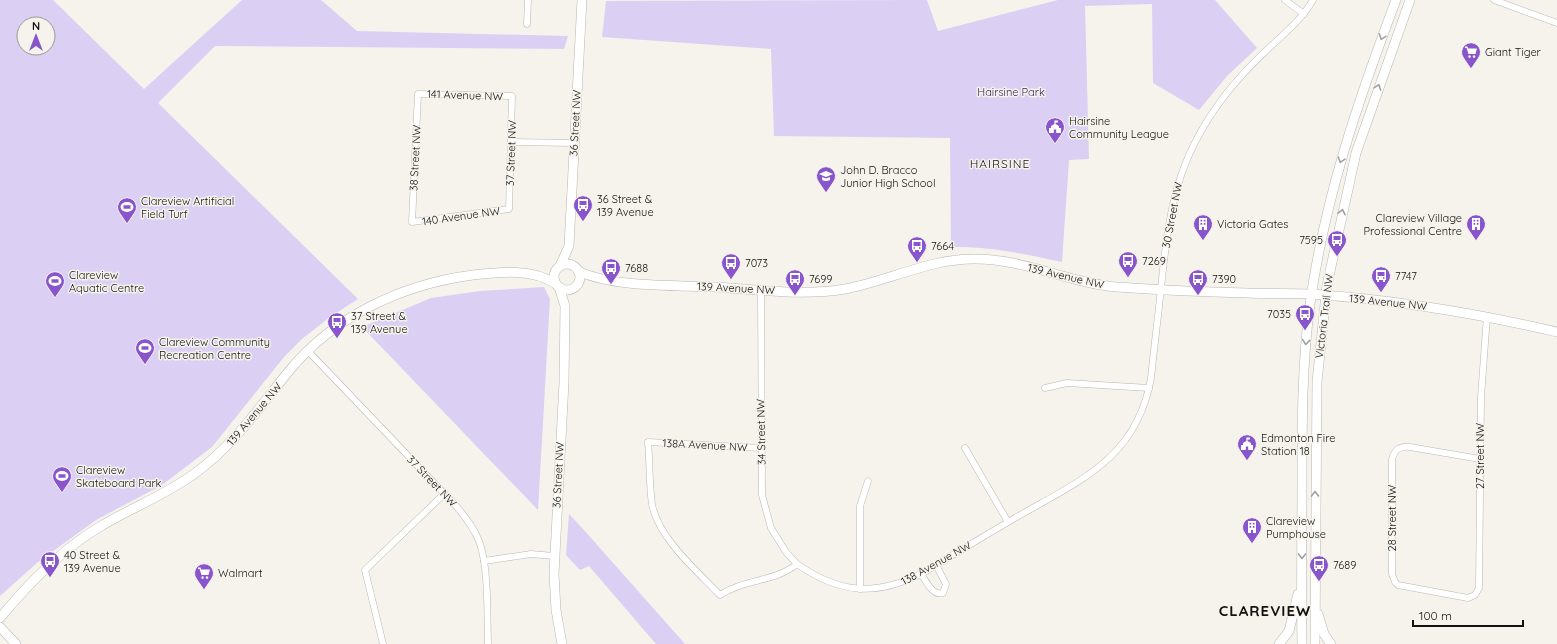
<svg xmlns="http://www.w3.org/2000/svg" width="1557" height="644" font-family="Quicksand,sans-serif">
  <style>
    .green { fill: #dbcff4; fill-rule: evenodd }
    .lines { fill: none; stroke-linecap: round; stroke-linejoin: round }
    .street-casing { stroke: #bab7b1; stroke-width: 7 }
    .secondary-casing { stroke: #bab7b1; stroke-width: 10 }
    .street { stroke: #fff; stroke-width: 6 }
    .secondary { stroke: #fff; stroke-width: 9 }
    .oneway { stroke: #a1a09f }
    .labels { text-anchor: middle; stroke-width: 3; stroke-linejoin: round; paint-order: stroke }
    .poi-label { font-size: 11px; fill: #131210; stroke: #f5f3ec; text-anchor: start }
    .park-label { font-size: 11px; fill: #351d54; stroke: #f5f3ec }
    .street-label { font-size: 11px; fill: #131210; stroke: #f5f3ec }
    .neighbourhood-label { font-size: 12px; letter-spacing: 1px; fill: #131210; stroke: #f5f3ec }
    .district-label { font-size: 15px; font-weight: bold; letter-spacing: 1px; fill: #131210; stroke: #f5f3ec }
  </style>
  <rect width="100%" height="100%" fill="#f5f3ec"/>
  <g class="green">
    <path d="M0,0H53L144,89L242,0H321L357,31L568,36L564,49L215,46L158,103L358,299L330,317L302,339L284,357L212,447L162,485L96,520L38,562L0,596ZM24,24H48V48H24Z"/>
    <path d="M927,0L938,31L1058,0H1215L1257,48L1227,76L1199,110L1153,83L1152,4L1085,6L1089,159L1069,160L1062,262C1024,254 990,246 951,247L950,138L774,136L771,49L602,37L606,1Z"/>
    <path d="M544,287L550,299L538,510L362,327L431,298L480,291Z"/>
    <path d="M569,514L583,529L685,644H656L589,566L580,570L566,555Z"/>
  </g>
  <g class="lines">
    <g class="street-casing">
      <g id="street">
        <path d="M1285,0L1304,14"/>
        <path d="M1494,0L1557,23"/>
        <path d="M527,24L528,0"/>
        <path d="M418,94L512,96L509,209L412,222Z"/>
        <path d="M511,142L574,143"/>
        <path d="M761,290L762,495L771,528L786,552L797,564"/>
        <path d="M308,351L457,507C466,518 474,528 479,541C489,567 487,616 488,644"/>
        <path d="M1045,388L1067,383L1149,388"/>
        <path d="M761,448L648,442C650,463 649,484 652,504C658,538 697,571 720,595C744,579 775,582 797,564C840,594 875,596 921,574C953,555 984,536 1015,518C1079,481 1137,459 1151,378C1154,348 1158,318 1161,288C1169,213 1175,161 1223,98C1237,79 1253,63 1270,47C1286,32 1302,19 1313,0"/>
        <path d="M965,448L1008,522"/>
        <path d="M1480,459L1410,447C1400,446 1395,449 1392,459V574L1395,582L1398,585L1468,598L1475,595L1479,588L1481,397L1487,316"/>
        <path d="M484,561L531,554L554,556"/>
        <path d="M921,574C927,582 932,596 943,593L946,584L936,565"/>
        <path d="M860,589V506L868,481"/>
        <path d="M383,644L365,570L444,494"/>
      </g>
    </g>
    <g class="secondary-casing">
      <g id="secondary">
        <circle cx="567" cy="277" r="13"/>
        <path d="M560,266L569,246L582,0"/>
        <path d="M578,271C615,288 675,285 716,287C759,290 804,296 845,289C889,281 931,258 976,259C1024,259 1069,283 1117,287C1160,290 1204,292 1247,293C1268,294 1290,293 1311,294C1395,300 1476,313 1557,332"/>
        <path d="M559,287L565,306L564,382L554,574L556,610L562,644"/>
        <path d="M1318,614L1324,634L1331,644"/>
        <path d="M0,618C28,584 62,549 101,526C131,508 165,495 194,474C233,446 259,408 289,371C334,316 403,284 473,275C500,272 533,268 556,284"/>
        <path d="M0,627L16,644"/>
        <path d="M1279,644L1289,631L1298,594"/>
        <path d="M1302,644C1301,590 1302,536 1302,482C1302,423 1302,363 1310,304C1325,197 1358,101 1396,0"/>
        <path d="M1315,644L1317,382L1327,285L1356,153L1410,0"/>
      </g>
    </g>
    <use href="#street" class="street"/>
    <use href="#secondary" class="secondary"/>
  </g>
  <defs><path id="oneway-chevron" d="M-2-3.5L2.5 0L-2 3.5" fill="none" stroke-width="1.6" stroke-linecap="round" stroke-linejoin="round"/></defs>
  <g class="oneway">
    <use href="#oneway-chevron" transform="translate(1382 37) rotate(110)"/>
    <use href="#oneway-chevron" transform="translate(1378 87) rotate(-72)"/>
    <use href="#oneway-chevron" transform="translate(1341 160) rotate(108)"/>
    <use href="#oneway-chevron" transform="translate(1342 212) rotate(-78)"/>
    <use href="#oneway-chevron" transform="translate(1306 342) rotate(96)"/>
    <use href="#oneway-chevron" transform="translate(1315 494) rotate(-90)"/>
    <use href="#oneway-chevron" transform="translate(1302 556) rotate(91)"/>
  </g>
  <defs>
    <g id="supermarket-pin" transform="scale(1)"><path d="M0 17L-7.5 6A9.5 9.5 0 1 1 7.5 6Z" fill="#8955cd" stroke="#f5f3ec"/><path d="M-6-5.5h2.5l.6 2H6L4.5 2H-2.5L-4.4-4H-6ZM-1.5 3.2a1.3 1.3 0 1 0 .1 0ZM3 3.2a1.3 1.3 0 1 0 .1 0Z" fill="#fff"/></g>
    <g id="civic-pin" transform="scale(1)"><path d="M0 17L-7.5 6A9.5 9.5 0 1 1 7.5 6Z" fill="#8955cd" stroke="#f5f3ec"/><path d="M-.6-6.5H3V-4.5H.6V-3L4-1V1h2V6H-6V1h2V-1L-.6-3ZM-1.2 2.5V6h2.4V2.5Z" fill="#fff"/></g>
    <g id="school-pin" transform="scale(1)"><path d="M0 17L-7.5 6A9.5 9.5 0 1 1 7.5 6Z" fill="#8955cd" stroke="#f5f3ec"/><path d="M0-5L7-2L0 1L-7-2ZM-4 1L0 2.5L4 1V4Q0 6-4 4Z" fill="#fff"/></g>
    <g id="bus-pin" transform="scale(1)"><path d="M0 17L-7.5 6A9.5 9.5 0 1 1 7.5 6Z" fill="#8955cd" stroke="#f5f3ec"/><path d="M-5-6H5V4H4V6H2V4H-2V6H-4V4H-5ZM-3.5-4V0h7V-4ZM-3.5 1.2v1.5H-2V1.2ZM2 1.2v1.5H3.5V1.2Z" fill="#fff"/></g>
    <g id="stadium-pin" transform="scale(1)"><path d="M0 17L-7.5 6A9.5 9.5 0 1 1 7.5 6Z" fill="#8955cd" stroke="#f5f3ec"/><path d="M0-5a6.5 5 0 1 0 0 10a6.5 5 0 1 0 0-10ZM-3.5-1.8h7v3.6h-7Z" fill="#fff"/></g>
    <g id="building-pin" transform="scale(1)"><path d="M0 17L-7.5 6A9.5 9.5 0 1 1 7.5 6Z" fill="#8955cd" stroke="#f5f3ec"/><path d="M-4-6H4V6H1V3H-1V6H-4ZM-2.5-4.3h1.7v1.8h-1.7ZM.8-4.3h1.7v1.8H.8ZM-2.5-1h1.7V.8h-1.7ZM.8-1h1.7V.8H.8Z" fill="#fff"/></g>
  </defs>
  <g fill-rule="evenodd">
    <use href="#supermarket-pin" x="1471" y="52"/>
    <use href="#civic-pin" x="1055" y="127"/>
    <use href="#school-pin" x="826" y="176"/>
    <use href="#bus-pin" x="583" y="205"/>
    <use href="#stadium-pin" x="127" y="207"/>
    <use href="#building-pin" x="1203" y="224"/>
    <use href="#building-pin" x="1476" y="224"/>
    <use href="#bus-pin" x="1337" y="240"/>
    <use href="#bus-pin" x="917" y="246"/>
    <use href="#bus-pin" x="1128" y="261"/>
    <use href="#bus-pin" x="731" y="263"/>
    <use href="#bus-pin" x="611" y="268"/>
    <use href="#bus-pin" x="1381" y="276"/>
    <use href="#bus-pin" x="795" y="279"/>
    <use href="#bus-pin" x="1198" y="279"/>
    <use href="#stadium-pin" x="55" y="281"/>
    <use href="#bus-pin" x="1305" y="314"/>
    <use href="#bus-pin" x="337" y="322"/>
    <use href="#stadium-pin" x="145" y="348"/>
    <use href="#civic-pin" x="1247" y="444"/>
    <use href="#stadium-pin" x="62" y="476"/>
    <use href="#building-pin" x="1252" y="527"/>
    <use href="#bus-pin" x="50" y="561"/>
    <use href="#bus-pin" x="1319" y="565"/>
    <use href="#supermarket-pin" x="204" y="573"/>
  </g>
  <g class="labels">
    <g class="poi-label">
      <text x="1485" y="56">Giant Tiger</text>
      <text x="1069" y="125">Hairsine<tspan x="1069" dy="13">Community League</tspan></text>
      <text x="840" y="174">John D. Bracco<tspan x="840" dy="13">Junior High School</tspan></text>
      <text x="597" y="203">36 Street &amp;<tspan x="597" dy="13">139 Avenue</tspan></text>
      <text x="141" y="205">Clareview Artificial<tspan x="141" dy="13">Field Turf</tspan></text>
      <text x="1462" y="222" text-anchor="end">Clareview Village<tspan x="1462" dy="13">Professional Centre</tspan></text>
      <text x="1217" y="228">Victoria Gates</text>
      <text x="1323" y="244" text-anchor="end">7595</text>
      <text x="931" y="250">7664</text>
      <text x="1142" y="265">7269</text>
      <text x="745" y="267">7073</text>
      <text x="625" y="272">7688</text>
      <text x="69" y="279">Clareview<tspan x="69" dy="13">Aquatic Centre</tspan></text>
      <text x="1395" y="280">7747</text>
      <text x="809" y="283">7699</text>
      <text x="1212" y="283">7390</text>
      <text x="1291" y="318" text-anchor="end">7035</text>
      <text x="351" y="320">37 Street &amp;<tspan x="351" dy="13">139 Avenue</tspan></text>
      <text x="159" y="346">Clareview Community<tspan x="159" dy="13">Recreation Centre</tspan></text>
      <text x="1261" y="442">Edmonton Fire<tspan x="1261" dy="13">Station 18</tspan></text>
      <text x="76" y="474">Clareview<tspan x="76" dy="13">Skateboard Park</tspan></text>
      <text x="1266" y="525">Clareview<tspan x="1266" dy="13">Pumphouse</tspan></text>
      <text x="64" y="559">40 Street &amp;<tspan x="64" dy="13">139 Avenue</tspan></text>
      <text x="1333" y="569">7689</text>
      <text x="218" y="577">Walmart</text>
    </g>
    <g class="park-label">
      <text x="1011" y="96">Hairsine Park</text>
    </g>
    <g class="street-label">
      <text transform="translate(465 95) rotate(2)" y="4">141 Avenue NW</text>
      <text transform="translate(575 123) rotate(-87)" y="4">36 Street NW</text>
      <text transform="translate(511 153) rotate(-88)" y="4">37 Street NW</text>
      <text transform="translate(415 158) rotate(-87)" y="4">38 Street NW</text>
      <text transform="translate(1172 215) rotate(-79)" y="4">30 Street NW</text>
      <text transform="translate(461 216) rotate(-8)" y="4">140 Avenue NW</text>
      <text transform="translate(1066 276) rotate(13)" y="4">139 Avenue NW</text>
      <text transform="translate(736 288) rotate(3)" y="4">139 Avenue NW</text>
      <text transform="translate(1388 302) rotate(6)" y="4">139 Avenue NW</text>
      <text transform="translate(1324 316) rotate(-83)" y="4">Victoria Trail NW</text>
      <text transform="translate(254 414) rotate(-50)" y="4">139 Avenue NW</text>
      <text transform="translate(761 432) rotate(-91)" y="4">34 Street NW</text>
      <text transform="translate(705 445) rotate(3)" y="4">138A Avenue NW</text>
      <text transform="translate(1480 456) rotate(-90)" y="4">27 Street NW</text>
      <text transform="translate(558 475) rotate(-87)" y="4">36 Street NW</text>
      <text transform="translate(432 481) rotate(46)" y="4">37 Street NW</text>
      <text transform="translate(1392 518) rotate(-90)" y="4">28 Street NW</text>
      <text transform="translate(936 563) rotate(-29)" y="4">138 Avenue NW</text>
    </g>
    <g class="neighbourhood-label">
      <text x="1000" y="168">HAIRSINE</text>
    </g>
    <g class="district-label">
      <text x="1265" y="616">CLAREVIEW</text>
    </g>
  </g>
  <g transform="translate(36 36)"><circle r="19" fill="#f5f3ec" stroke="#9b9994"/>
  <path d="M0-3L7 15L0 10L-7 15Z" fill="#8955cd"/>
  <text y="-6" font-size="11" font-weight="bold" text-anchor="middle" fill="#131210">N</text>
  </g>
  <path d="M1413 620v6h110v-6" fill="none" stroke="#131210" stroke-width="2"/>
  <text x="1419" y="620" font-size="12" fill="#131210" stroke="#f5f3ec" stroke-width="3" paint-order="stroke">100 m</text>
</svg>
